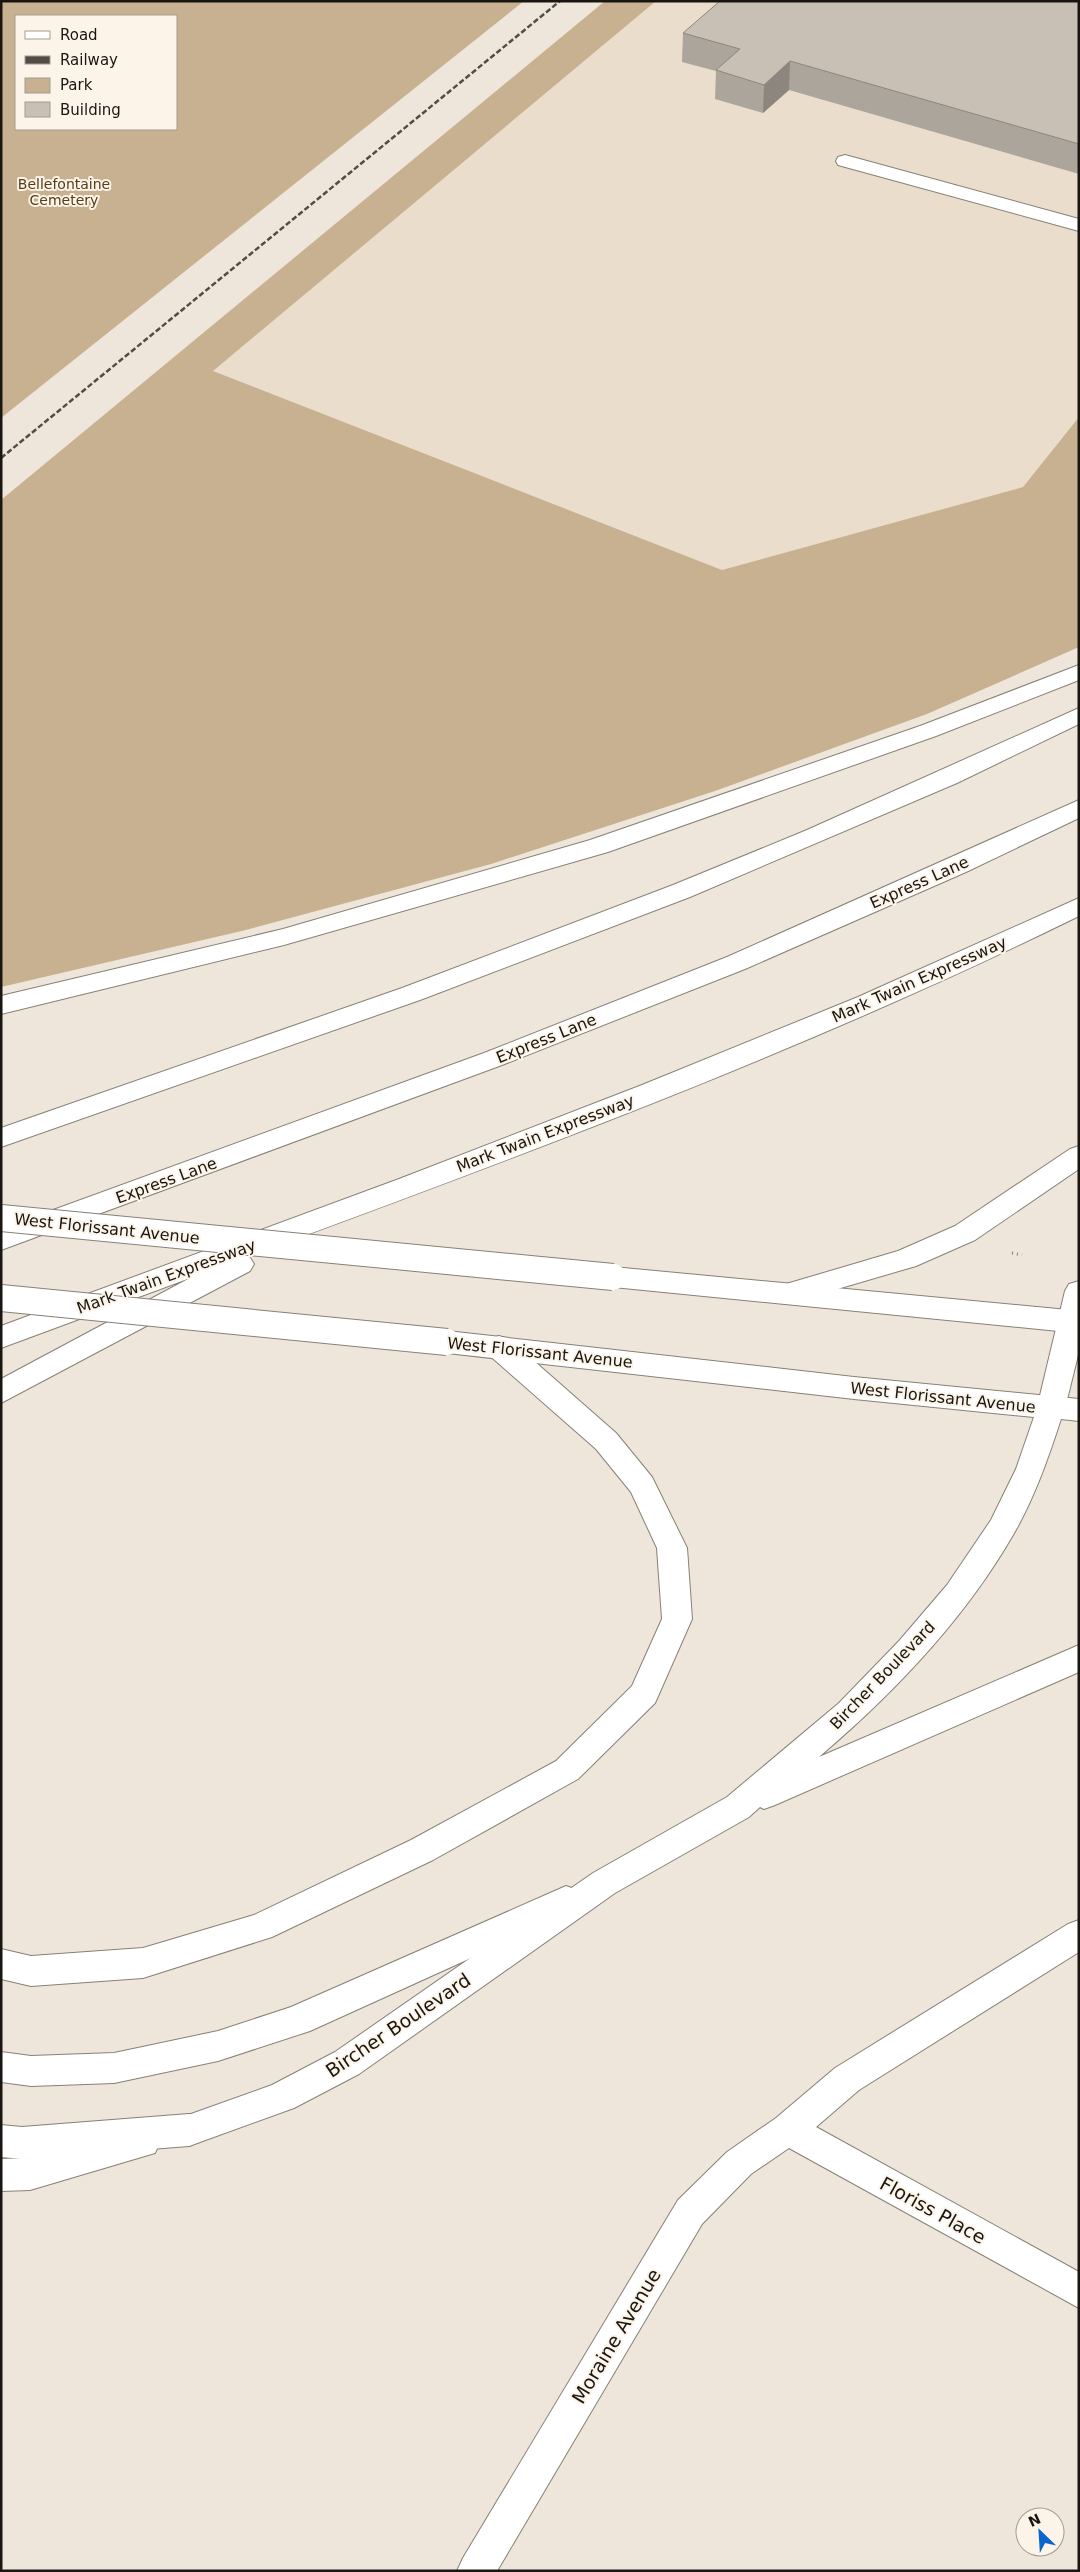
<svg xmlns="http://www.w3.org/2000/svg" width="1080" height="2572" font-family="'DejaVu Sans',sans-serif">
  <style>
    .built { fill: #eaddcb }
    .green { fill: #c8b190; fill-rule: evenodd }
    .lines { fill: none; stroke-linecap: round; stroke-linejoin: round }
    .minor-casing { stroke: #878075; stroke-width: 2 }
    .major-casing { stroke: #878075; stroke-width: 2 }
    .highway-casing { stroke: #878075; stroke-width: 2 }
    .path { stroke: #7d7770; stroke-width: 3; stroke-dasharray: 1 4; stroke-linecap: butt }
    .minor { fill: #fff; fill-rule: evenodd }
    .major { fill: #fff; fill-rule: evenodd }
    .highway { fill: #fff; fill-rule: evenodd }
    .rail { stroke: #514c46; stroke-width: 2.5; stroke-dasharray: 5.5 2.5; stroke-linecap: butt }
    .major-bridge-casing { stroke: #878075; stroke-width: 28; stroke-linecap: butt }
    .major-bridge { stroke: #fff; stroke-width: 26 }
    .wall { fill: #aca59b }
    .shaded-wall { fill: #8c867e }
    .building { fill: #c8c0b4; stroke: #8c867e }
    .labels { text-anchor: middle; stroke-width: 4; stroke-linejoin: round; paint-order: stroke }
    .far-park-label { font-size: 14px; fill: #553d14; stroke: #fcf4e8 }
    .street-label { font-size: 16px; fill: #191612; stroke: #fcf4e8 }
    .near-street-label { font-size: 19px; fill: #191612; stroke: #fcf4e8 }
  </style>
  <rect width="100%" height="100%" fill="#efe6db"/>
  <path class="built" d="M656,1H1079V417L1023,487L722,570L212,371Z"/>
  <g class="green">
    <path d="M1,1H524L1,418ZM16,16H176V129H16Z"/>
    <path d="M605,1H656L213,371L722,570L1023,487L1079,417V647L927,714L715,791L491,864L246,930L1,987V500Z"/>
  </g>
  <g class="lines">
    <g class="minor-casing">
      <g id="minor">
        <path d="M845,155L1079,219V231L838,165L836,161L838,157Z"/>
        <path d="M1079,1146V1169L975,1240L916,1266L786,1304L776,1301L772,1294L776,1287L898,1251L955,1226L1070,1149Z"/>
        <path d="M1079,1281V1351L1065,1408L1061,1416L1051,1419L1041,1416L1037,1408L1065,1291L1069,1284Z"/>
        <path d="M566,1886L577,1890L582,1900L577,1910L310,2031L218,2061L114,2083L31,2086L1,2082V2052L31,2056L114,2053L218,2031L291,2007Z"/>
        <path d="M1079,1920V1952L859,2090L816,2127L1079,2272V2308L789,2148L751,2174L702,2224L497,2571H457L463,2558L678,2200L727,2152L776,2118L835,2068L1068,1924Z"/>
        <path d="M143,2126L155,2131L160,2142L155,2153L30,2190L1,2191V2159L30,2158Z"/>
      </g>
    </g>
    <g class="major-casing">
      <g id="major">
        <path d="M613,1267L1079,1311V1333L613,1287L603,1284L599,1277L603,1270Z"/>
        <path d="M447,1331L854,1377L1079,1399V1421L1061,1419C1048,1459 1034,1499 1013,1535C964,1620 893,1694 819,1757L1079,1645V1672L775,1805L764,1809L760,1807L749,1817L615,1893L359,2074L294,2108L189,2146L177,2141L172,2130L177,2119L272,2085L335,2052L593,1873L727,1797L839,1703L899,1641L947,1585L991,1520L1016,1469L1034,1417L854,1399L447,1353L437,1350L433,1342L437,1334Z"/>
      </g>
    </g>
    <g class="highway-casing">
      <g id="highway">
        <path d="M1079,665V680L936,736L608,852L284,945L1,1014V996L283,929L590,840L920,726Z"/>
        <path d="M1079,708V724L957,783L690,897L420,1000L1,1147V1128L402,988L673,885L807,830Z"/>
        <path d="M1079,800V818L966,872L745,969L502,1065L1,1250V1229L484,1053L727,957Z"/>
        <path d="M1079,898V916C811,1048 529,1153 249,1256L254,1264L250,1271L1,1403V1379L190,1278L1,1348V1326L399,1179L642,1085L858,997Z"/>
        <path d="M499,1336L509,1339L616,1433L652,1477L687,1548L692,1619L655,1703L578,1779L433,1860L272,1937L143,1978L31,1986L1,1979V1949L31,1956L143,1948L254,1915L411,1840L556,1761L632,1686L662,1619L657,1548L631,1492L596,1449L489,1355L485,1347L489,1339Z"/>
        <path d="M189,2114L201,2119L206,2130L201,2141L189,2146L22,2159L1,2157V2125L22,2127Z"/>
      </g>
    </g>
    <path class="path" d="M1012,1253L1022,1255"/>
    <use href="#minor" class="minor"/>
    <use href="#major" class="major"/>
    <use href="#highway" class="highway"/>
    <path class="rail" d="M1,458L560,1"/>
    <g class="major-bridge-casing">
      <g id="major-bridge">
        <path d="M1,1218L613,1277"/>
        <path d="M1,1298L447,1342"/>
      </g>
    </g>
    <use href="#major-bridge" class="major-bridge"/>
  </g>
  <path class="wall" d="M1079,1V174L789,90L763,113L715,99L716,71L682,62L683,33Z"/>
  <path class="shaded-wall" d="M790,61L789,90L763,113L764,85Z"/>
  <path class="building" d="M720,1H1079V144L790,61L764,85L716,70L740,49L683,33Z"/>
  <g class="labels">
    <g class="far-park-label">
      <text x="64" y="189">Bellefontaine<tspan x="64" dy="16">Cemetery</tspan></text>
    </g>
    <g class="street-label">
      <text transform="translate(919 882) rotate(-24)" y="6">Express Lane</text>
      <text transform="translate(919 979) rotate(-24)" y="6">Mark Twain Expressway</text>
      <text transform="translate(546 1038) rotate(-22)" y="6">Express Lane</text>
      <text transform="translate(545 1133) rotate(-21)" y="6">Mark Twain Expressway</text>
      <text transform="translate(166 1180) rotate(-20)" y="6">Express Lane</text>
      <text transform="translate(107 1228) rotate(6)" y="6">West Florissant Avenue</text>
      <text transform="translate(166 1276) rotate(-20)" y="6">Mark Twain Expressway</text>
      <text transform="translate(540 1352) rotate(6)" y="6">West Florissant Avenue</text>
      <text transform="translate(943 1397) rotate(6)" y="6">West Florissant Avenue</text>
      <text transform="translate(882 1675) rotate(-46)" y="6">Bircher Boulevard</text>
    </g>
    <g class="near-street-label">
      <text transform="translate(398 2025) rotate(-34)" y="7">Bircher Boulevard</text>
      <text transform="translate(933 2210) rotate(29)" y="7">Floriss Place</text>
      <text transform="translate(616 2336) rotate(-59)" y="7">Moraine Avenue</text>
    </g>
  </g>
  <rect width="1080" height="2572" fill="none" stroke="#191612" stroke-width="5"/>
  <rect x="15" y="15" width="162" height="115" fill="#fcf4e8" stroke="#a19b92"/>
  <rect x="25" y="31" width="25" height="8" fill="#ffffff" stroke="#a19b92"/>
  <text x="60" y="40" font-size="15" fill="#191612">Road</text>
  <rect x="25" y="56" width="25" height="8" fill="#514c46" stroke="#a19b92"/>
  <text x="60" y="65" font-size="15" fill="#191612">Railway</text>
  <rect x="25" y="78" width="25" height="15" fill="#c8b190" stroke="#a19b92"/>
  <text x="60" y="90" font-size="15" fill="#191612">Park</text>
  <rect x="25" y="102" width="25" height="15" fill="#c8c0b4" stroke="#a19b92"/>
  <text x="60" y="115" font-size="15" fill="#191612">Building</text>
  <g transform="translate(1040 2532) rotate(335)"><circle r="24" fill="#fcf4e8" stroke="#a19b92"/>
  <path d="M0-4L9 19L0 12L-9 19Z" fill="#0a65ce"/>
  <text y="-8" font-size="14" font-weight="bold" text-anchor="middle" fill="#191612">N</text>
  </g>
</svg>
